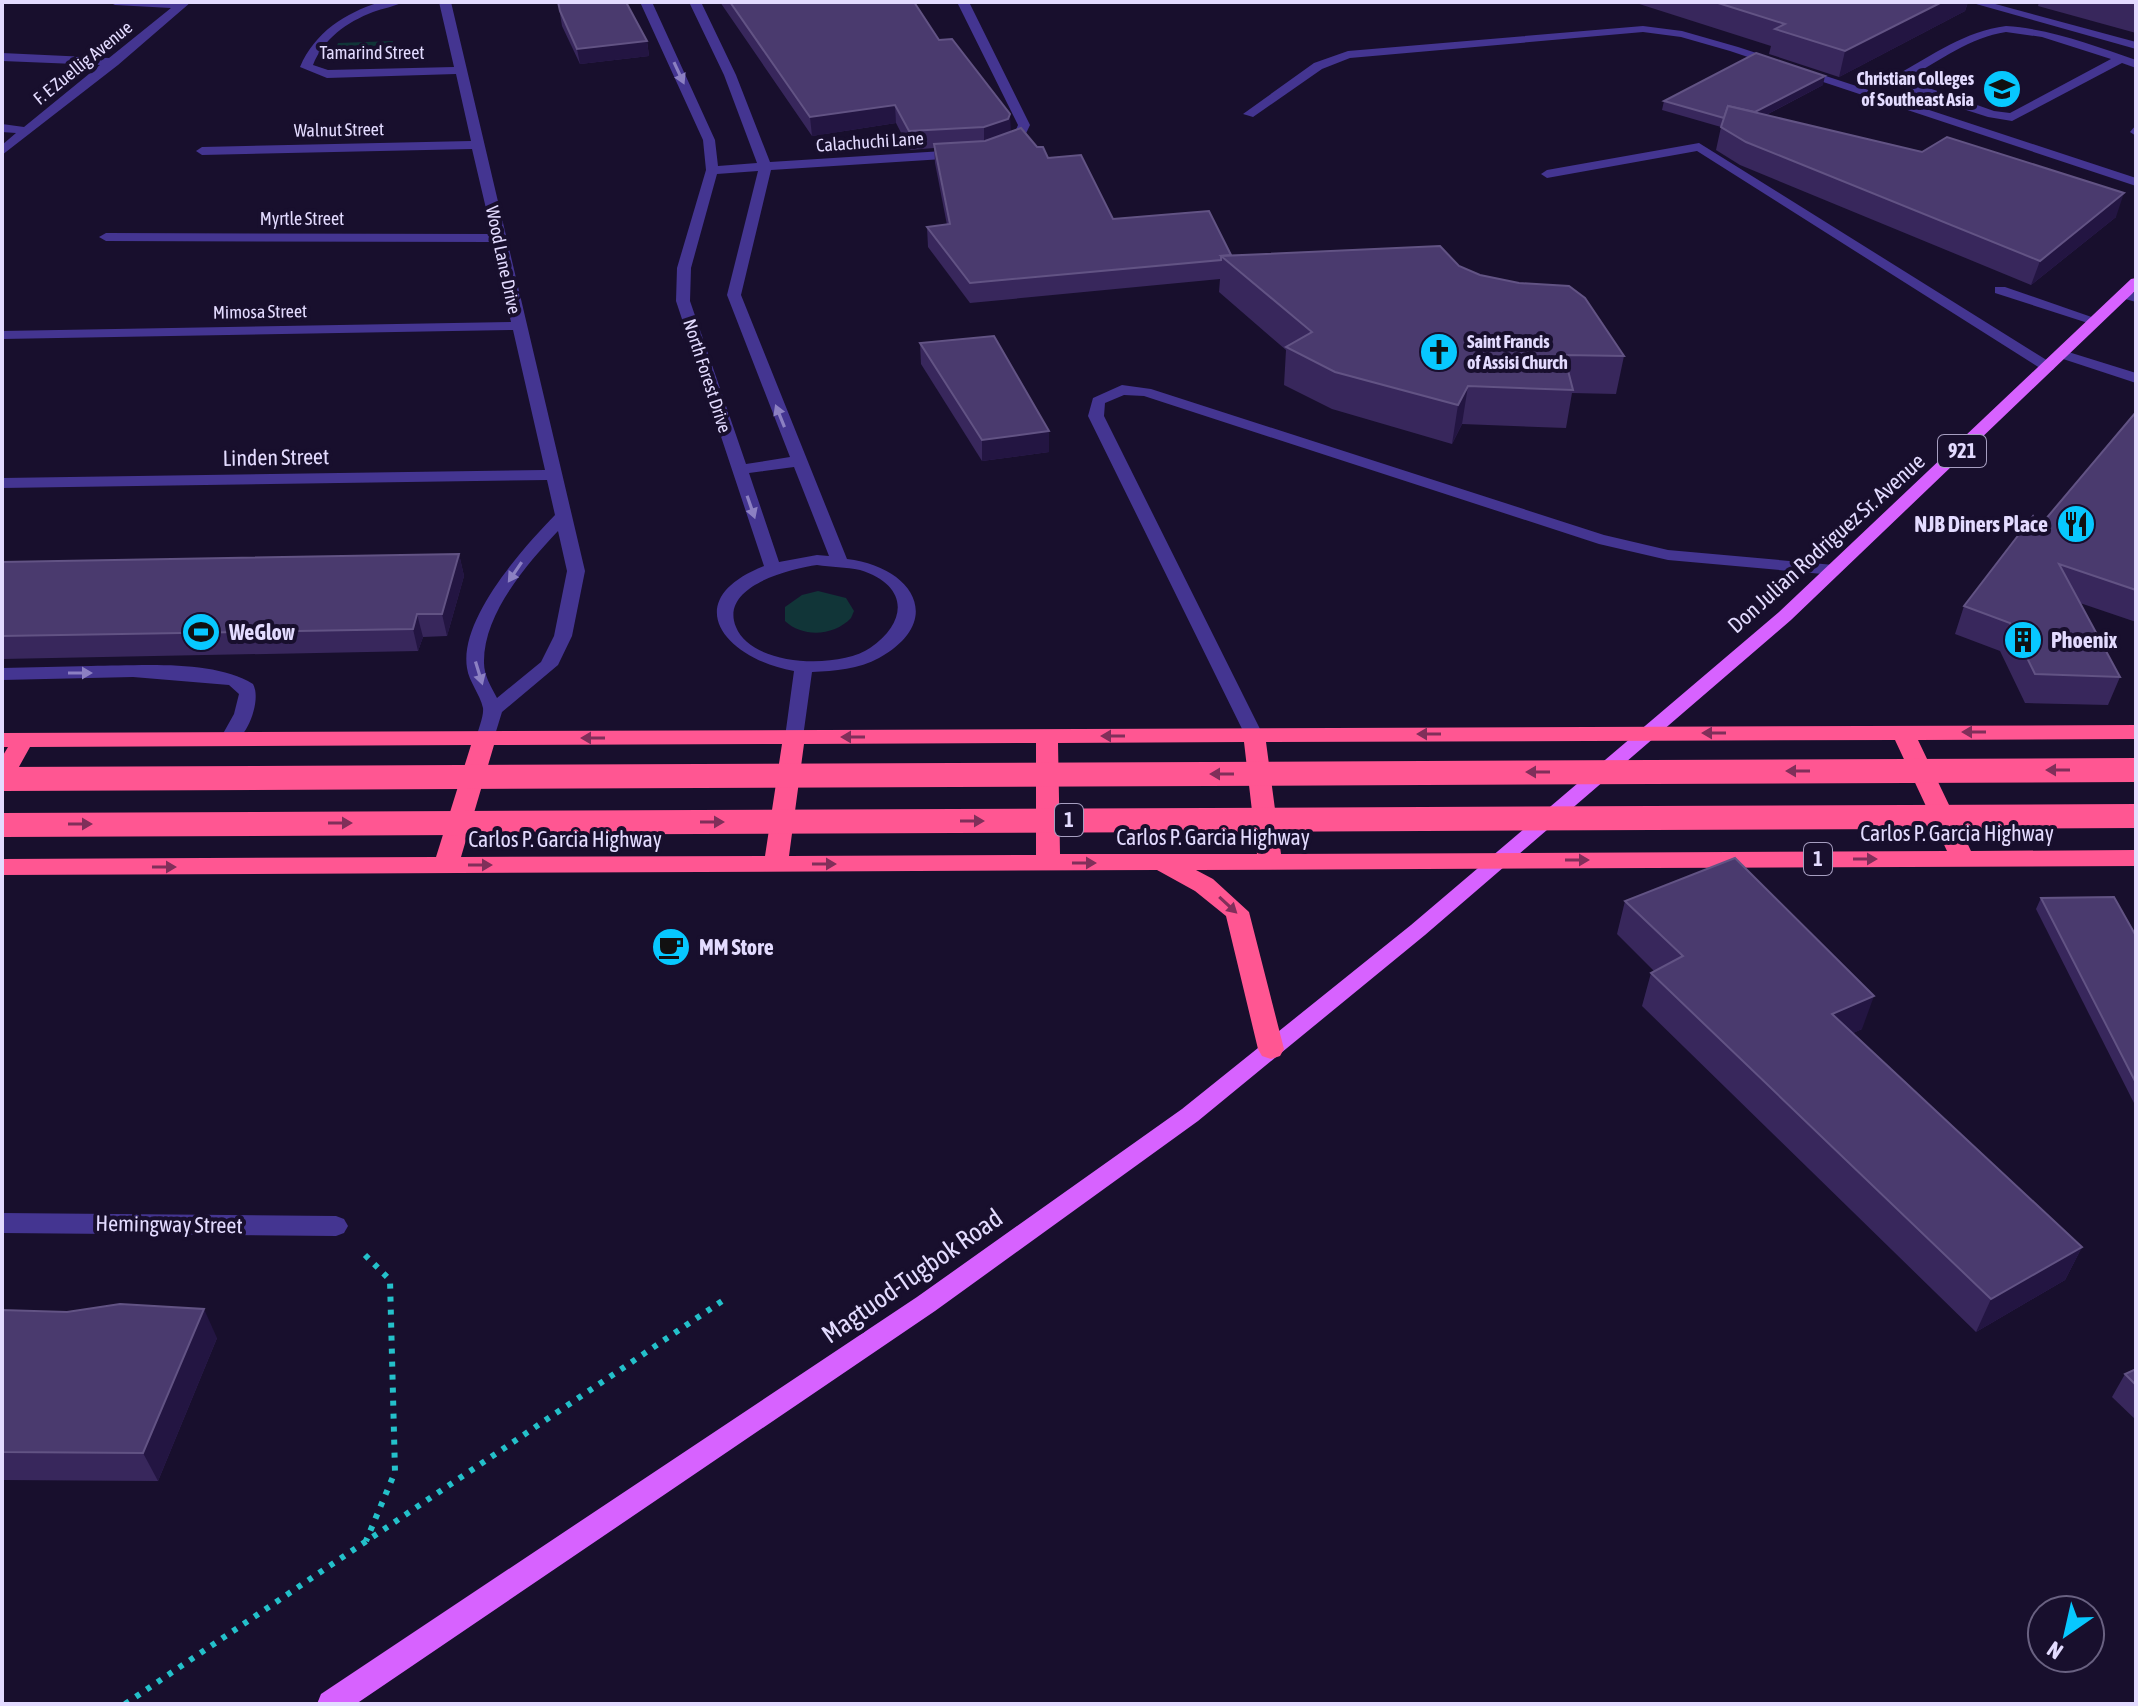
<svg xmlns="http://www.w3.org/2000/svg" width="2138" height="1706" font-family="'Asap Condensed',sans-serif">
  <style>
    .green { fill: #113538 }
    .lines { fill: none; stroke-linecap: round; stroke-linejoin: round }
    .path { stroke: #24c0ca; stroke-width: 6; stroke-dasharray: 5 8; stroke-linecap: butt }
    .minor { fill: #443591; fill-rule: evenodd }
    .major { fill: #d762ff; fill-rule: evenodd }
    .highway { fill: #ff5692; fill-rule: evenodd }
    .highway-bridge { stroke: #ff5692; stroke-width: 24 }
    .wall { fill: #38275c }
    .shaded-wall { fill: #231542 }
    .building { fill: #4a3a6e; stroke: #625384; stroke-width: 2 }
    .oneway { fill: #8c80c2 }
    .oneway2 { fill: #802f5a }
    .labels { text-anchor: middle; stroke-width: 8; stroke-linejoin: round; paint-order: stroke }
    .far-street-label { font-size: 18px; fill: #e3dbff; stroke: #180f2d }
    .far-poi-label { font-size: 18px; font-weight: bold; fill: #e3dbff; stroke: #180f2d; text-anchor: end }
    .shield { fill: #180f2d; stroke: #a69ec0; stroke-width: 2 }
    .shield-label { font-size: 20px; font-weight: bold; fill: #e3dbff }
    .street-label { font-size: 22px; fill: #e3dbff; stroke: #180f2d }
    .poi-label { font-size: 22px; font-weight: bold; fill: #e3dbff; stroke: #180f2d; text-anchor: start }
    .near-street-label { font-size: 26px; fill: #e3dbff; stroke: #180f2d }
  </style>
  <rect width="100%" height="100%" fill="#180f2d"/>
  <g class="green">
    <path d="M393,41L389,53L333,55L338,43Z"/>
    <path d="M818,591L846,598L854,611L851,618C834,636 803,638 785,621V607L802,595Z"/>
  </g>
  <g class="lines">
    <g class="path">
      <path d="M365,1255L390,1280L395,1472L366,1541"/>
      <path d="M125,1704L728,1297"/>
    </g>
    <g class="minor">
      <path d="M109,2H191L118,65L2,155V145L16,133L2,132V124L24,127L100,65L2,61V53L109,58L171,8L115,5Z"/>
      <path d="M380,2H403C394,7 383,8 373,12C347,22 323,39 313,65L328,70L454,67L439,2H451L585,571L572,636L558,665L502,712L494,738L485,744L476,738C478,730 484,716 483,708C480,694 469,682 467,668C459,619 523,548 555,515L547,480L2,488V478L545,470L513,330L2,339V331L511,322L493,242L106,241L99,237L106,233L492,234L472,149L202,155L196,151L202,147L471,141L456,74L327,78L300,67C315,32 345,13 380,2ZM558,531L567,571L554,636L541,662L497,698C491,687 484,675 484,663C483,614 527,564 558,531Z"/>
      <path d="M640,2H652L715,140L718,166L757,163L724,75L689,2H701L736,75L770,162L959,150L965,154L959,158L771,170L741,295L847,559C910,566 948,619 879,658C859,669 835,671 812,672L803,737L794,743L785,737L794,671C726,659 676,601 764,566L676,301L677,268L706,170L703,140ZM758,171L727,295L790,457L746,464L690,301L691,268L717,174ZM794,467L829,556L817,555L779,562L749,473ZM817,565C831,567 846,567 860,570C908,585 909,621 870,648C839,669 752,667 736,627C719,586 790,569 817,565Z"/>
      <path d="M957,2H969L1030,125L1021,144L1010,151L1000,148L1012,139L1018,125Z"/>
      <path d="M1969,2H1988L2136,42V49Z"/>
      <path d="M1643,26L1682,31L1738,47L2136,178V186L1730,51L1681,37L1643,32L1350,58L1322,69L1253,117L1243,114L1314,63L1348,51Z"/>
      <path d="M2006,26C2051,29 2093,45 2136,60V68L2122,63L2012,121L1988,117L1910,92L1898,83V74C1933,55 1965,31 2006,26ZM2006,32L2042,37L2111,59L2010,113L1994,111L1909,81L1908,78C1940,61 1970,37 2006,32Z"/>
      <path d="M2136,125V136L2130,132Z"/>
      <path d="M1699,143L2053,364L2055,367L2053,370H2043L1697,151L1547,178L1541,174L1547,170Z"/>
      <path d="M1995,287H2005L2103,321L2091,324L1995,293Z"/>
      <path d="M2118,291L2136,293V302L2118,297Z"/>
      <path d="M2062,350L2136,373V383L2057,357L2055,354Z"/>
      <path d="M1122,385L1151,389L1604,535L1668,550L1834,565L1843,570L1834,575L1668,560L1599,544L1144,396L1124,395L1105,403L1104,416L1263,735L1254,741L1245,735L1088,416L1093,398Z"/>
      <path d="M91,666C138,666 213,659 253,684C262,700 247,740 229,745L220,739L234,714L239,694L229,685L133,677L2,680V668Z"/>
      <path d="M2,1213L336,1216L344,1219L348,1226L344,1233L336,1236L2,1233Z"/>
    </g>
    <path class="major" d="M2136,278V290L1791,620L1425,935L1198,1121L935,1311L356,1704H317L321,1694L917,1297L1182,1109L1411,925L1779,612L2131,279Z"/>
    <path class="highway" d="M2136,725V739L1918,740L1971,851L2136,850V866L1196,870L1213,879L1249,912L1284,1049L1280,1056L1271,1059L1262,1056L1258,1049L1226,916L1195,891L1157,870L2,875V859L436,857L471,745L30,747L10,783L2,785V757L8,747H2V733ZM1895,740L1947,851L1281,854L1266,742ZM1244,742L1257,854H1060L1058,743ZM1036,743V855L789,856L804,744ZM782,744L765,856L461,857L494,745Z"/>
    <g class="highway-bridge">
      <path d="M2,779L2136,770"/>
      <path d="M2,825L2136,816"/>
    </g>
  </g>
  <g class="wall">
    <path d="M558,2L647,41L649,56L580,64L562,26Z"/>
    <path d="M720,2H914L939,40L1011,132L1037,147L1113,219L1231,255L1459,266L1624,356L1616,394L1572,393L1566,428L1462,424L1452,444L1332,409L1284,385L1286,350L1219,292L1220,279L970,303L928,247L927,227L947,225L935,163L934,148L910,150L896,123L812,136Z"/>
    <path d="M1633,2H1968L1965,11L1839,77L1769,54L1771,46Z"/>
    <path d="M2039,2H2136V33L2038,6Z"/>
    <path d="M1823,85L1766,115L2116,217L2031,285L1740,165L1716,150L1721,127L1662,110L1664,101Z"/>
    <path d="M920,343L1049,452L982,461L921,364Z"/>
    <path d="M2136,412V622L2080,603L2120,677L2108,705L2025,703L2000,651L1955,634L1964,606L2039,527Z"/>
    <path d="M459,554L464,576L447,636L423,637L418,651L2,659V562Z"/>
    <path d="M2041,898L2136,936V1103H2134L2036,909Z"/>
    <path d="M1625,901L1862,1029L1853,1033L2082,1247L2065,1280L1976,1332L1642,1006L1651,973L1654,971L1617,934Z"/>
    <path d="M2,1310L217,1338L158,1481L2,1480Z"/>
    <path d="M2136,1369V1420L2112,1397L2125,1374Z"/>
  </g>
  <g class="shaded-wall">
    <path d="M1942,2H1968L1965,11L1839,77L1845,51Z"/>
    <path d="M647,41L649,56L580,64L577,49Z"/>
    <path d="M1825,76L1823,85L1735,131L1737,121Z"/>
    <path d="M895,105L896,123L812,136L810,117Z"/>
    <path d="M1010,114L1011,132L984,146V127Z"/>
    <path d="M2124,193L2116,217L2031,285L2040,261Z"/>
    <path d="M1468,386L1462,424L1452,444L1458,405Z"/>
    <path d="M1049,431V452L982,461V440Z"/>
    <path d="M459,554L464,576L447,636L442,614Z"/>
    <path d="M417,614L423,637L418,651L413,629Z"/>
    <path d="M1874,996L1862,1029L1821,1047L1832,1014Z"/>
    <path d="M2082,1247L2065,1280L1976,1332L1991,1299Z"/>
    <path d="M204,1309L217,1338L158,1481L143,1453Z"/>
  </g>
  <g class="building">
    <path d="M558,2H626L647,41L577,49L560,11Z"/>
    <path d="M730,2H914L939,40L952,39L1010,114L1008,119L984,127L909,131L895,105L810,117Z"/>
    <path d="M1715,2H1942L1845,51L1775,29L1785,24Z"/>
    <path d="M1756,53L1825,76L1755,112L1728,106L1724,118L1664,101Z"/>
    <path d="M1728,106L1922,152L1947,137L2124,193L2040,261L1746,142L1721,127Z"/>
    <path d="M1021,128L1037,147H1043L1048,158L1081,155L1113,219L1209,211L1231,255L1221,256V260L970,283L927,227L950,224L934,144L985,141Z"/>
    <path d="M1440,246L1459,266L1480,275L1519,283L1569,286L1585,298L1624,356L1564,355L1573,390L1468,386L1458,405L1335,372L1286,347L1312,332L1221,256Z"/>
    <path d="M994,336L1049,431L982,440L920,343Z"/>
    <path d="M2136,412V590L2059,564L2120,677L2035,674L2010,623L1964,606L2033,516L2039,527Z"/>
    <path d="M459,554L442,614H417L413,629L2,636V562Z"/>
    <path d="M1735,858L1874,996L1832,1014L2082,1247L1991,1299L1651,973L1683,956L1625,901Z"/>
    <path d="M2114,897L2136,936V1083L2041,898Z"/>
    <path d="M120,1304L204,1309L143,1453L2,1452V1310L67,1312Z"/>
    <path d="M2136,1369V1385L2125,1374Z"/>
  </g>
  <defs><path id="oneway-solid" d="M-6-.8H1V-3.2L6.5 0L1 3.2V.8H-6Z" transform="scale(2)"/></defs>
  <g class="oneway">
    <use href="#oneway-solid" transform="translate(679 73) rotate(65)"/>
    <use href="#oneway-solid" transform="translate(780 416) rotate(-112)"/>
    <use href="#oneway-solid" transform="translate(751 507) rotate(71)"/>
    <use href="#oneway-solid" transform="translate(515 572) rotate(124)"/>
    <use href="#oneway-solid" transform="translate(80 673)"/>
    <use href="#oneway-solid" transform="translate(479 673) rotate(73)"/>
  </g>
  <g class="oneway2">
    <use href="#oneway-solid" transform="translate(1974 732) rotate(180)"/>
    <use href="#oneway-solid" transform="translate(1714 733) rotate(180)"/>
    <use href="#oneway-solid" transform="translate(1429 734) rotate(180)"/>
    <use href="#oneway-solid" transform="translate(1113 736) rotate(180)"/>
    <use href="#oneway-solid" transform="translate(853 737) rotate(180)"/>
    <use href="#oneway-solid" transform="translate(593 738) rotate(180)"/>
    <use href="#oneway-solid" transform="translate(2058 770) rotate(180)"/>
    <use href="#oneway-solid" transform="translate(1798 771) rotate(180)"/>
    <use href="#oneway-solid" transform="translate(1538 772) rotate(180)"/>
    <use href="#oneway-solid" transform="translate(1222 774) rotate(180)"/>
    <use href="#oneway-solid" transform="translate(972 821)"/>
    <use href="#oneway-solid" transform="translate(712 822)"/>
    <use href="#oneway-solid" transform="translate(340 823)"/>
    <use href="#oneway-solid" transform="translate(80 824)"/>
    <use href="#oneway-solid" transform="translate(1865 859)"/>
    <use href="#oneway-solid" transform="translate(1577 860)"/>
    <use href="#oneway-solid" transform="translate(1084 863)"/>
    <use href="#oneway-solid" transform="translate(824 864)"/>
    <use href="#oneway-solid" transform="translate(480 865)"/>
    <use href="#oneway-solid" transform="translate(164 867)"/>
    <use href="#oneway-solid" transform="translate(1228 905) rotate(43)"/>
  </g>
  <defs>
    <g id="university-disc" transform="scale(2)"><circle r="9.5" fill="#07c8ff" stroke="#180f2d"/><path d="M0-5L7-2L0 1L-7-2ZM-4 1L0 2.5L4 1V4Q0 6-4 4Z" fill="#111"/></g>
    <g id="church-disc" transform="scale(2)"><circle r="9.5" fill="#07c8ff" stroke="#180f2d"/><path d="M-1.2-6h2.4v3.5h3.3v2.4h-3.3V6h-2.4V-.1h-3.3v-2.4h3.3Z" fill="#111"/></g>
    <g id="restaurant-disc" transform="scale(2)"><circle r="9.5" fill="#07c8ff" stroke="#180f2d"/><path d="M-5-6h1v4h1v-4h1v4h1v-4h1v5L-1.5 .5V6h-2V.5L-5-1ZM5-6V6H3V1.5H1.5Q1.5-4 5-6Z" fill="#111"/></g>
    <g id="stadium-disc" transform="scale(2)"><circle r="9.5" fill="#07c8ff" stroke="#180f2d"/><path d="M0-5a6.5 5 0 1 0 0 10a6.5 5 0 1 0 0-10ZM-3.5-1.8h7v3.6h-7Z" fill="#111"/></g>
    <g id="building-disc" transform="scale(2)"><circle r="9.5" fill="#07c8ff" stroke="#180f2d"/><path d="M-4-6H4V6H1V3H-1V6H-4ZM-2.5-4.3h1.7v1.8h-1.7ZM.8-4.3h1.7v1.8H.8ZM-2.5-1h1.7V.8h-1.7ZM.8-1h1.7V.8H.8Z" fill="#111"/></g>
    <g id="cafe-disc" transform="scale(2)"><circle r="9.5" fill="#07c8ff" stroke="#180f2d"/><path d="M-5.5-4.5H6V0H3Q3 3.5 0 3.5H-2.5Q-5.5 3.5-5.5 0ZM3-3.2v2h1.7v-2ZM-6 4.5H4V6H-6Z" fill="#111"/></g>
  </defs>
  <g fill-rule="evenodd">
    <use href="#university-disc" x="2002" y="89"/>
    <use href="#church-disc" x="1439" y="352"/>
    <use href="#restaurant-disc" x="2076" y="524"/>
    <use href="#stadium-disc" x="201" y="632"/>
    <use href="#building-disc" x="2023" y="640"/>
    <use href="#cafe-disc" x="671" y="947"/>
  </g>
  <g class="labels">
    <g class="far-street-label">
      <text x="372" y="59">Tamarind Street</text>
      <text transform="translate(83 63) rotate(-39)" y="6">F. E Zuellig Avenue</text>
      <text transform="translate(339 130) rotate(-1)" y="6">Walnut Street</text>
      <text transform="translate(870 142) rotate(-4)" y="6">Calachuchi Lane</text>
      <text x="302" y="225">Myrtle Street</text>
      <text transform="translate(503 260) rotate(78)" y="6">Wood Lane Drive</text>
      <text transform="translate(260 312) rotate(-1)" y="6">Mimosa Street</text>
      <text transform="translate(707 376) rotate(72)" y="6">North Forest Drive</text>
    </g>
    <g class="far-poi-label">
      <text x="1974" y="85">Christian Colleges<tspan x="1974" dy="21">of Southeast Asia</tspan></text>
      <text x="1467" y="348" text-anchor="start">Saint Francis<tspan x="1467" dy="21">of Assisi Church</tspan></text>
    </g>
    <g class="shield">
      <rect x="1938" y="435" width="48" height="32" rx="6"/>
      <rect x="1055" y="804" width="28" height="32" rx="6"/>
      <rect x="1804" y="843" width="28" height="32" rx="6"/>
    </g>
    <g class="shield-label">
      <text x="1962" y="458">921</text>
      <text x="1069" y="827">1</text>
      <text x="1818" y="866">1</text>
    </g>
    <g class="street-label">
      <text transform="translate(276 457) rotate(-1)" y="8">Linden Street</text>
      <text transform="translate(1826 543) rotate(-42)" y="8">Don Julian Rodriguez Sr. Avenue</text>
      <text x="1957" y="841">Carlos P. Garcia Highway</text>
      <text x="1213" y="845">Carlos P. Garcia Highway</text>
      <text x="565" y="847">Carlos P. Garcia Highway</text>
      <text transform="translate(169 1224) rotate(1)" y="8">Hemingway Street</text>
    </g>
    <g class="poi-label">
      <text x="2048" y="532" text-anchor="end">NJB Diners Place</text>
      <text x="229" y="640">WeGlow</text>
      <text x="2051" y="648">Phoenix</text>
      <text x="699" y="955">MM Store</text>
    </g>
    <g class="near-street-label">
      <text transform="translate(912 1276) rotate(-35)" y="9">Magtuod-Tugbok Road</text>
    </g>
  </g>
  <rect width="2138" height="1706" fill="none" stroke="#e3dbff" stroke-width="8"/>
  <g transform="translate(2066 1634) rotate(214)"><circle r="38" fill="#180f2d" stroke="#696181" stroke-width="2"/>
  <path d="M0-6L14 30L0 20L-14 30Z" fill="#07c8ff"/>
  <text y="-12" font-size="22" font-weight="bold" text-anchor="middle" fill="#e3dbff">N</text>
  </g>
</svg>
